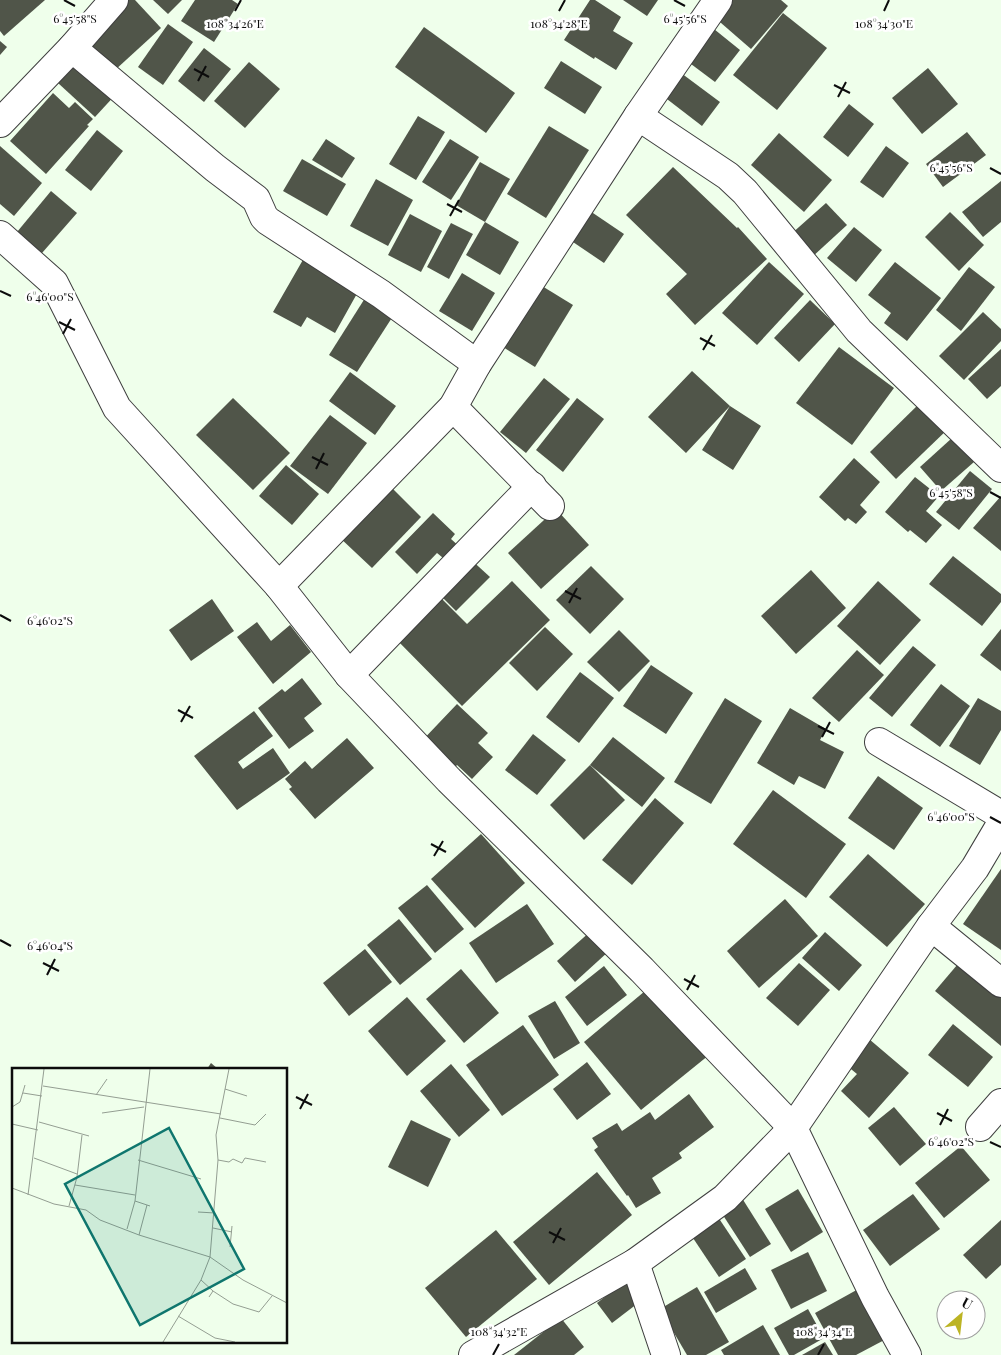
<svg xmlns="http://www.w3.org/2000/svg" width="1001" height="1355" font-family="'Playfair Display',serif">
  <style>
    .building { fill: #505549 }
    .lines { fill: none; stroke-linecap: round; stroke-linejoin: round }
    .minor-casing { stroke: #3f3f3f; stroke-width: 30 }
    .minor { stroke: #fff; stroke-width: 28 }
    .ticks { fill: none; stroke: #0c0c0c; stroke-width: 2 }
    .inset-road { fill: none; stroke: #949e92; stroke-width: 1 }
    .view { fill: #0f766e; fill-opacity: 0.15; stroke: #0f766e; stroke-width: 2.5 }
    .inset-edge { fill: none; stroke: #0c0c0c; stroke-width: 2.5 }
    .ticks-label { font-size: 12px; text-anchor: middle; fill: #0c0c0c; stroke: #fff; stroke-width: 5; stroke-linejoin: round; paint-order: stroke }
  </style>
  <rect width="100%" height="100%" fill="#efffeb"/>
  <g class="building">
    <path d="M0,0H45L4,36L0,31Z"/>
    <path d="M129,0H135L161,28L114,71L86,39Z"/>
    <path d="M153,0H182L168,14Z"/>
    <path d="M195,0H232L238,4L214,42L181,21Z"/>
    <path d="M590,0H595L621,17L613,31L633,43L616,70L595,57L594,59L564,40Z"/>
    <path d="M623,0H658L647,16Z"/>
    <path d="M727,0H781L788,6L751,49L713,16Z"/>
    <path d="M783,13L827,48L777,110L733,75Z"/>
    <path d="M168,24L193,42L163,85L138,67Z"/>
    <path d="M709,25L740,50L715,82L683,58Z"/>
    <path d="M424,27L515,93L486,133L395,67Z"/>
    <path d="M0,41L7,47L0,55Z"/>
    <path d="M204,48L231,69L204,102L178,81Z"/>
    <path d="M80,58L118,92L95,117L58,83Z"/>
    <path d="M561,61L602,87L585,114L544,88Z"/>
    <path d="M249,62L280,89L245,128L214,101Z"/>
    <path d="M928,68L958,104L922,134L892,98Z"/>
    <path d="M681,73L720,102L702,126L663,96Z"/>
    <path d="M53,93L69,108L75,102L93,119L87,125L89,126L46,174L10,141Z"/>
    <path d="M849,104L874,124L848,157L823,137Z"/>
    <path d="M418,116L445,132L416,180L389,164Z"/>
    <path d="M549,126L589,150L546,218L507,194Z"/>
    <path d="M97,130L123,151L91,191L65,170Z"/>
    <path d="M967,132L986,155L943,187L926,164Z"/>
    <path d="M779,133L832,180L804,212L751,165Z"/>
    <path d="M326,139L355,158L342,178L312,160Z"/>
    <path d="M450,139L479,157L451,200L422,182Z"/>
    <path d="M0,146L42,183L14,216L0,204Z"/>
    <path d="M886,146L909,163L883,198L860,182Z"/>
    <path d="M302,159L346,184L327,216L283,191Z"/>
    <path d="M480,162L510,179L485,222L456,205Z"/>
    <path d="M673,167L737,228L738,227L767,259L695,325L666,294L687,274L626,215Z"/>
    <path d="M376,179L413,200L388,246L350,226Z"/>
    <path d="M1001,181V222L983,237L962,212Z"/>
    <path d="M51,191L77,213L42,253L17,232Z"/>
    <path d="M826,203L847,225L811,258L790,235Z"/>
    <path d="M590,211L624,234L604,263L570,240Z"/>
    <path d="M950,212L984,245L959,271L925,237Z"/>
    <path d="M410,214L442,231L421,272L388,255Z"/>
    <path d="M485,222L519,242L500,275L466,255Z"/>
    <path d="M451,223L473,234L449,279L427,267Z"/>
    <path d="M854,227L882,250L856,282L827,258Z"/>
    <path d="M304,258L359,290L335,333L307,317L301,327L273,312Z"/>
    <path d="M769,262L804,294L757,345L722,313Z"/>
    <path d="M895,262L941,298L907,341L884,323L891,313L868,295Z"/>
    <path d="M969,267L995,287L961,331L936,310Z"/>
    <path d="M462,273L495,293L472,331L439,311Z"/>
    <path d="M542,286L573,305L535,367L503,347Z"/>
    <path d="M367,295L395,313L357,372L329,355Z"/>
    <path d="M810,300L835,324L799,362L774,338Z"/>
    <path d="M983,312L1001,329V341L964,380L939,356Z"/>
    <path d="M839,347L894,388L852,445L796,403Z"/>
    <path d="M1001,349V386L987,399L968,379Z"/>
    <path d="M692,371L730,406L761,426L733,470L702,450L730,406L686,453L648,417Z"/>
    <path d="M350,372L396,406L375,435L329,401Z"/>
    <path d="M544,378L570,399L526,453L500,432Z"/>
    <path d="M233,398L290,453L253,490L196,435Z"/>
    <path d="M577,398L604,419L563,472L536,450Z"/>
    <path d="M923,400L950,427L896,479L870,452Z"/>
    <path d="M330,415L367,443L328,494L290,466Z"/>
    <path d="M952,438L974,462L941,491L920,467Z"/>
    <path d="M854,458L880,482L860,505L867,512L856,524L848,518L845,521L819,497Z"/>
    <path d="M286,465L319,494L292,525L259,496Z"/>
    <path d="M970,471L992,489L959,530L936,512Z"/>
    <path d="M915,477L939,496L926,511L942,525L926,543L910,530L908,532L885,512Z"/>
    <path d="M388,484L421,517L372,568L338,536Z"/>
    <path d="M1001,496V551L973,528Z"/>
    <path d="M556,509L589,545L541,589L508,553Z"/>
    <path d="M433,513L455,534L451,539L461,548L448,562L437,553L417,574L395,552Z"/>
    <path d="M467,556L490,577L456,611L434,589Z"/>
    <path d="M953,556L1001,594V602L982,626L929,584Z"/>
    <path d="M591,566L624,599L590,634L556,600Z"/>
    <path d="M811,570L846,608L796,654L761,616Z"/>
    <path d="M512,581L550,620L462,706L391,634L435,592L467,624Z"/>
    <path d="M878,581L921,620L880,665L837,626Z"/>
    <path d="M212,599L234,631L191,661L169,630Z"/>
    <path d="M257,622L271,641L290,625L311,652L273,684L237,637Z"/>
    <path d="M545,627L573,654L537,691L509,663Z"/>
    <path d="M1001,629V671L980,655Z"/>
    <path d="M619,630L650,661L619,692L587,662Z"/>
    <path d="M913,646L936,665L892,717L869,698Z"/>
    <path d="M857,650L884,675L839,722L812,698Z"/>
    <path d="M651,665L693,693L666,734L623,706Z"/>
    <path d="M580,672L614,698L579,743L546,717Z"/>
    <path d="M302,678L322,704L304,718L314,731L289,749L258,708L282,689L285,692Z"/>
    <path d="M941,684L970,706L940,747L910,725Z"/>
    <path d="M725,698L762,721L711,804L674,782Z"/>
    <path d="M978,698L1001,711V730L980,765L949,746Z"/>
    <path d="M457,704L488,733L478,743L493,757L472,779L457,765L449,774L418,745Z"/>
    <path d="M790,708L826,729L820,740L844,752L825,789L799,776L794,785L757,763Z"/>
    <path d="M254,711L273,736L238,762L243,769L273,748L290,773L237,810L194,756Z"/>
    <path d="M533,734L566,760L537,795L505,770Z"/>
    <path d="M613,737L665,778L642,807L590,765Z"/>
    <path d="M347,738L374,768L315,819L289,789L292,787L285,779L305,761L312,769Z"/>
    <path d="M590,765L625,800L584,840L550,805Z"/>
    <path d="M878,776L923,808L894,850L848,818Z"/>
    <path d="M773,790L846,844L806,898L733,844Z"/>
    <path d="M655,798L684,823L632,885L602,860Z"/>
    <path d="M481,834L525,883L475,928L431,879Z"/>
    <path d="M868,854L925,904L887,947L829,897Z"/>
    <path d="M1001,869V950L963,924Z"/>
    <path d="M427,885L464,929L435,953L398,908Z"/>
    <path d="M785,899L818,936L759,988L727,951Z"/>
    <path d="M527,904L554,944L496,983L469,943Z"/>
    <path d="M399,919L432,959L400,985L367,945Z"/>
    <path d="M591,931L609,951L575,982L557,961Z"/>
    <path d="M825,932L862,965L839,991L802,958Z"/>
    <path d="M365,949L392,982L349,1016L323,983Z"/>
    <path d="M963,958L1001,989V1046L935,991Z"/>
    <path d="M799,963L830,990L798,1026L766,998Z"/>
    <path d="M604,966L627,995L587,1026L565,997Z"/>
    <path d="M461,969L499,1013L464,1043L426,999Z"/>
    <path d="M651,986L709,1055L641,1110L584,1042Z"/>
    <path d="M407,997L446,1041L407,1076L368,1031Z"/>
    <path d="M555,1001L580,1043L554,1059L528,1016Z"/>
    <path d="M953,1024L993,1057L968,1087L928,1055Z"/>
    <path d="M523,1025L559,1075L502,1116L466,1065Z"/>
    <path d="M869,1039L909,1073L869,1118L841,1091L857,1074L846,1065Z"/>
    <path d="M587,1062L611,1094L577,1120L553,1089Z"/>
    <path d="M211,1063L218,1069H207Z"/>
    <path d="M451,1064L490,1110L459,1137L420,1091Z"/>
    <path d="M689,1094L714,1127L679,1153L682,1158L652,1178L661,1193L636,1208L628,1195L627,1196L594,1150L598,1147L592,1138L617,1123L622,1131L650,1112L655,1120Z"/>
    <path d="M894,1107L926,1144L900,1166L868,1128Z"/>
    <path d="M411,1120L451,1139L428,1187L388,1167Z"/>
    <path d="M961,1146L990,1180L944,1218L915,1183Z"/>
    <path d="M597,1172L632,1215L549,1285L513,1242Z"/>
    <path d="M798,1189L823,1232L791,1252L765,1209Z"/>
    <path d="M913,1194L940,1229L890,1266L863,1230Z"/>
    <path d="M740,1195L771,1244L750,1257L719,1209Z"/>
    <path d="M718,1217L746,1259L719,1277L691,1235Z"/>
    <path d="M1001,1220V1265L986,1279L963,1255Z"/>
    <path d="M496,1230L537,1279L466,1337L425,1288Z"/>
    <path d="M808,1252L827,1291L791,1309L771,1270Z"/>
    <path d="M745,1268L757,1289L716,1313L704,1292Z"/>
    <path d="M630,1277L646,1297L612,1323L597,1303Z"/>
    <path d="M697,1287L729,1342L706,1355H687L660,1309Z"/>
    <path d="M862,1287L890,1337L856,1355H838L815,1313Z"/>
    <path d="M808,1309L824,1338L794,1355H789L774,1328Z"/>
    <path d="M561,1318L584,1347L574,1355H514Z"/>
    <path d="M763,1325L780,1355H724L721,1350Z"/>
    <path d="M825,1342L833,1355H802Z"/>
  </g>
  <g class="lines">
    <g class="minor-casing">
      <g id="minor">
        <path d="M72,48L215,168L256,199L264,217L268,221L381,294L477,364"/>
        <path d="M638,116L728,176L745,192L859,331L1001,468"/>
        <path d="M0,123L72,48L114,0"/>
        <path d="M0,235L54,283L117,408L279,586L349,675L449,780L642,970L793,1128L875,1297L907,1355"/>
        <path d="M453,407L550,506"/>
        <path d="M279,586L453,407L477,364L638,116L718,0"/>
        <path d="M349,675L532,486"/>
        <path d="M879,742L1001,815"/>
        <path d="M931,926L1001,983"/>
        <path d="M980,1127L1001,1103"/>
        <path d="M635,1263L666,1355"/>
        <path d="M473,1355L635,1263L725,1198L793,1128L931,926L975,868L1001,824"/>
      </g>
    </g>
    <use href="#minor" class="minor"/>
  </g>
  <path class="ticks" d="M64,0L75,6M674,0L685,6M235,11L241,0M559,11L565,0M884,11L889,0M194,69L209,77M198,81L206,66M834,85L850,93M838,97L846,82M990,168L1001,174M447,204L462,212M450,216L459,200M0,291L11,296M59,322L75,330M63,334L71,319M700,338L715,346M703,350L712,335M312,457L328,465M316,469L324,453M990,492L1001,498M565,591L581,599M569,603L577,588M0,615L11,621M178,710L193,718M181,722L190,706M818,726L834,734M822,737L830,722M990,817L1001,823M431,844L446,852M434,856L443,841M0,940L11,946M43,963L59,971M47,975L55,959M684,979L699,987M687,990L695,975M296,1097L312,1105M300,1109L308,1094M937,1113L952,1121M940,1125L948,1109M990,1142L1001,1147M549,1232L565,1240M553,1243L561,1228M493,1355L499,1344M818,1355L824,1344"/>
  <g transform="translate(12 1068)">
    <rect width="275" height="275" fill="#efffeb"/>
    <path class="inset-road" d="M31,18L209,46M213,21L235,28M11,25L30,28M84,27L95,11M0,39L8,34L13,17M90,45L132,39M208,50L243,57L254,46M27,54L77,68M0,56L26,62M22,90L65,106M126,92L189,111M206,92L217,94L221,91L230,95L233,90L254,94M63,117L123,127M0,120L42,136L74,142L88,152L127,167L198,189L231,212L275,235M16,127L32,1M123,133L138,138M57,138L65,109L70,67M186,144L203,145M201,160L220,164M115,161L123,133L138,1M127,167L135,137M218,179L220,158M189,212L201,223L197,229M201,223L221,236L247,244L260,228M166,248L203,270L223,274M151,274L189,212L198,189L206,92L204,67L217,1"/>
    <path class="view" d="M157,60L232,201L128,257L53,116Z"/>
    <rect width="275" height="275" class="inset-edge"/>
  </g>
  <g class="ticks-label">
    <text x="685" y="23">6°45'56"S</text>
    <text x="75" y="23">6°45'58"S</text>
    <text x="235" y="28">108°34'26"E</text>
    <text x="559" y="28">108°34'28"E</text>
    <text x="884" y="28">108°34'30"E</text>
    <text x="951" y="172">6°45'56"S</text>
    <text x="50" y="301">6°46'00"S</text>
    <text x="951" y="497">6°45'58"S</text>
    <text x="50" y="625">6°46'02"S</text>
    <text x="951" y="821">6°46'00"S</text>
    <text x="50" y="950">6°46'04"S</text>
    <text x="951" y="1146">6°46'02"S</text>
    <text x="499" y="1336">108°34'32"E</text>
    <text x="824" y="1336">108°34'34"E</text>
  </g>
  <g transform="translate(961 1315) rotate(28)"><circle r="24" fill="#ffffff" stroke="#9e9e9e"/>
  <path d="M0-4L9 19L0 12L-9 19Z" fill="#bcb424"/>
  <text y="-8" font-size="14" font-weight="bold" text-anchor="middle" fill="#0c0c0c">U</text>
  </g>
</svg>
